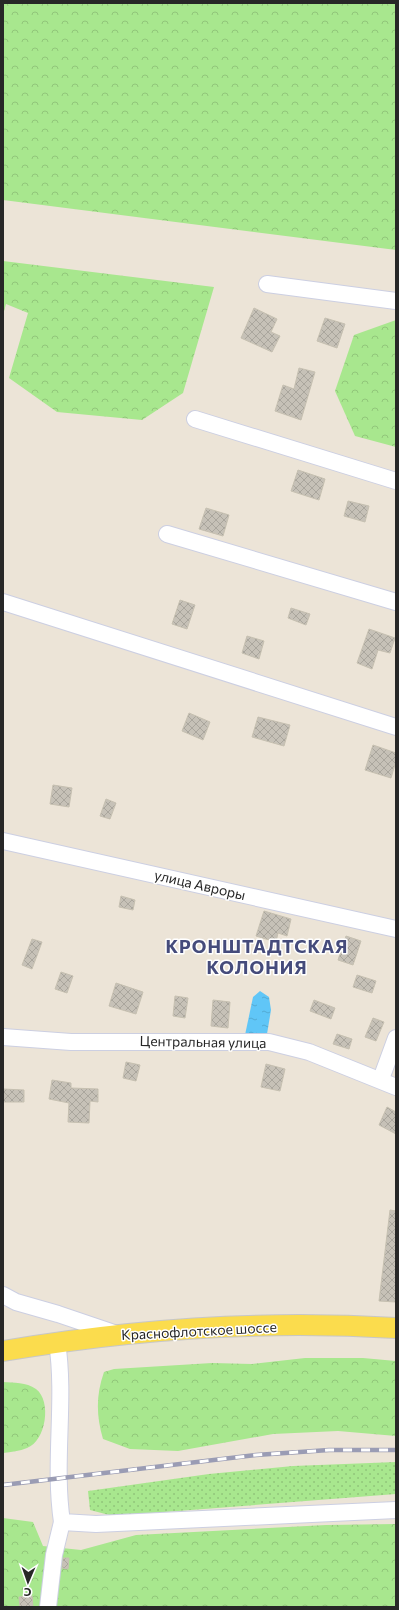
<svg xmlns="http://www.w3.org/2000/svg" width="399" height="1610" font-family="Commissioner,sans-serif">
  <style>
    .grass { fill: url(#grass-dots) }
    .forest { fill: url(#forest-crowns) }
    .water { fill: url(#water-ripples) }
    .building { fill: url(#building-cross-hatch); stroke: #c6c0b1 }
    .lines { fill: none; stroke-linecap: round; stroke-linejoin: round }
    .minor-casing { stroke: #cccfe2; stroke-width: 18 }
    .major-casing { stroke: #c7c7c7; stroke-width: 22 }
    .minor { stroke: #fff; stroke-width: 16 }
    .major { stroke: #fbdc4d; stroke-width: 20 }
    .rail-casing { stroke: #9a9cb4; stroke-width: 4.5 }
    .rail { stroke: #fff; stroke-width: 3; stroke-dasharray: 9; stroke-linecap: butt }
    .labels { text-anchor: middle; stroke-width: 3; stroke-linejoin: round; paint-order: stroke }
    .street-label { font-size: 14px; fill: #272727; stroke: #fff }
    .district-label { font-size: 18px; font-weight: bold; letter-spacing: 1px; fill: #454b7b; stroke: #fff }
  </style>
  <defs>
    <pattern id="grass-dots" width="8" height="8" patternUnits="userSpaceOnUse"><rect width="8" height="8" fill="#a8e78e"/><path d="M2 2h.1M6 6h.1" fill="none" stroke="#91c67a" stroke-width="1.8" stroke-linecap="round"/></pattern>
    <pattern id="forest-crowns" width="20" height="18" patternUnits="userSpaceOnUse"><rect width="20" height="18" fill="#a8e78e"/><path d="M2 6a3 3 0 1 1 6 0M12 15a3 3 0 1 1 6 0" fill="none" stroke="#91c67a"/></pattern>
    <pattern id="water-ripples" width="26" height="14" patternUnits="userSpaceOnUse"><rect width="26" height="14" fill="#60c6f7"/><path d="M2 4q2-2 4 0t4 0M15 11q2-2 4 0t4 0" fill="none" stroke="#53aad4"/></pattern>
    <pattern id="building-cross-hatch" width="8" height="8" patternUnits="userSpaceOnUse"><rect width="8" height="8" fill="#c6c1b7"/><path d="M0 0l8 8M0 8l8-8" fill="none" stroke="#aaa69d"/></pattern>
  </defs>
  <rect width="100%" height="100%" fill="#ece4d7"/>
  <path class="grass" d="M396,1462V1494L113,1516L90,1510L88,1491L209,1474L293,1466Z"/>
  <g class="forest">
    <path d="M3,3H396V250L3,200Z"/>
    <path d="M3,261L214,287L183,393L142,420L57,412L9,378L28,313L6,304L3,315Z"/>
    <path d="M396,320V447L355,436L335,391L354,335Z"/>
    <path d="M305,1358H363L396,1361V1436L338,1431L273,1434L178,1451L130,1449L103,1439C96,1415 96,1395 104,1372L114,1369L212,1363L252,1364Z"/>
    <path d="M3,1382C14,1383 26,1382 36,1389C52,1401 46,1441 27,1448C20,1451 11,1452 3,1453Z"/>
    <path d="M3,1518L33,1522L43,1546L81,1550L136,1535L326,1525L396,1524V1607H3Z"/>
  </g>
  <path class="water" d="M260,991L269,997L271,1010L267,1034L245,1035L253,997Z"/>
  <g class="building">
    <path d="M254,308L277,319L271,332L280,336L272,352L241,338Z"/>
    <path d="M325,318L345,324L337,348L317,341Z"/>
    <path d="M299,368L315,372L301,420L275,411L283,385L294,389Z"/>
    <path d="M298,470L325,479L319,500L291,491Z"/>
    <path d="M348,501L369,506L365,522L344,516Z"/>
    <path d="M206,508L229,515L223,536L199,529Z"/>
    <path d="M180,600L195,605L187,629L172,624Z"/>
    <path d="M291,608L310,614L306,625L288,618Z"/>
    <path d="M369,629L395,638L390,653L378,650L372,669L357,663Z"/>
    <path d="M247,636L264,641L259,659L242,653Z"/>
    <path d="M189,713L210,722L203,740L182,731Z"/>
    <path d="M258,717L290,725L284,746L252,737Z"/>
    <path d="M373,745L396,753V761L391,778L365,770Z"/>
    <path d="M53,785L72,788L69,807L50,804Z"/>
    <path d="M106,799L116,803L110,819L100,816Z"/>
    <path d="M121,896L135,900L133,910L119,907Z"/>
    <path d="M264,911L291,919L287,936L278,933L276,942L256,936Z"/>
    <path d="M346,936L361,941L353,965L338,960Z"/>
    <path d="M32,939L42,942L32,969L22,965Z"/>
    <path d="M61,972L73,976L67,993L55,989Z"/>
    <path d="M357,975L376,981L372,993L353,987Z"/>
    <path d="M116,983L143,992L136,1014L109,1006Z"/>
    <path d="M175,996L188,998L185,1018L173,1016Z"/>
    <path d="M213,1000L230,1002L228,1028L211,1026Z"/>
    <path d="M314,1000L335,1008L331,1019L310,1011Z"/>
    <path d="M373,1018L384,1022L376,1041L365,1037Z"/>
    <path d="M337,1034L352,1039L349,1049L333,1044Z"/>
    <path d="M126,1062L140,1065L136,1081L123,1078Z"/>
    <path d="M266,1064L285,1069L280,1091L261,1087Z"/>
    <path d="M52,1080L71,1083V1088L98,1089V1102L90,1101L89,1123L68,1122L69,1103L49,1099Z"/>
    <path d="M3,1089L24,1090V1102H3Z"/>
    <path d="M387,1107L396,1112V1134L379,1125Z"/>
    <path d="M390,1210L396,1211V1302L379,1301Z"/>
    <path d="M63,1558H69L68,1569L62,1568Z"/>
    <path d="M32,1596L33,1607H20L19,1597Z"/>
  </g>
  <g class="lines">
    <g class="minor-casing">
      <g id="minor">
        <path d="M267,284L396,301"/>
        <path d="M195,419L396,481"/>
        <path d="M167,534L396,602"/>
        <path d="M3,602L396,727"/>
        <path d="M3,841L396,929"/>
        <path d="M3,1037L71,1042H269L309,1052L396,1087"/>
        <path d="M381,1079L396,1038"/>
        <path d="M3,1295L16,1302L58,1314L117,1334"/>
        <path d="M57,1342C66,1401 53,1462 62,1522L96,1524L396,1510"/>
        <path d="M48,1607L54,1555L62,1522"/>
      </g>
    </g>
    <g class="major-casing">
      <path id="major" d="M3,1351C132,1329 265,1320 396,1328"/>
    </g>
    <use href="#minor" class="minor"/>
    <use href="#major" class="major"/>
    <g class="rail-casing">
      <path id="rail" d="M3,1485L256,1455L329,1450H396"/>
    </g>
    <use href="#rail" class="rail"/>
  </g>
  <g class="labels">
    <g class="street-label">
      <text transform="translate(200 885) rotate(13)" y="5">улица Авроры</text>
      <text transform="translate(203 1042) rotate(1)" y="5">Центральная улица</text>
      <text transform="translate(199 1331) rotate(-3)" y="5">Краснофлотское шоссе</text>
    </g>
    <g class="district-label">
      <text x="257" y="953">КРОНШТАДТСКАЯ<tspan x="257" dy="21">КОЛОНИЯ</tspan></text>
    </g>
  </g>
  <rect width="399" height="1610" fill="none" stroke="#272727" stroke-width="8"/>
  <g transform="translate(28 1582) rotate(182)" stroke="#ffffff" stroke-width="3" paint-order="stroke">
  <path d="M0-3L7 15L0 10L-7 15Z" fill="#272727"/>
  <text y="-6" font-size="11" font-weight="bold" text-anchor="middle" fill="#272727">С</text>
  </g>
</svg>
